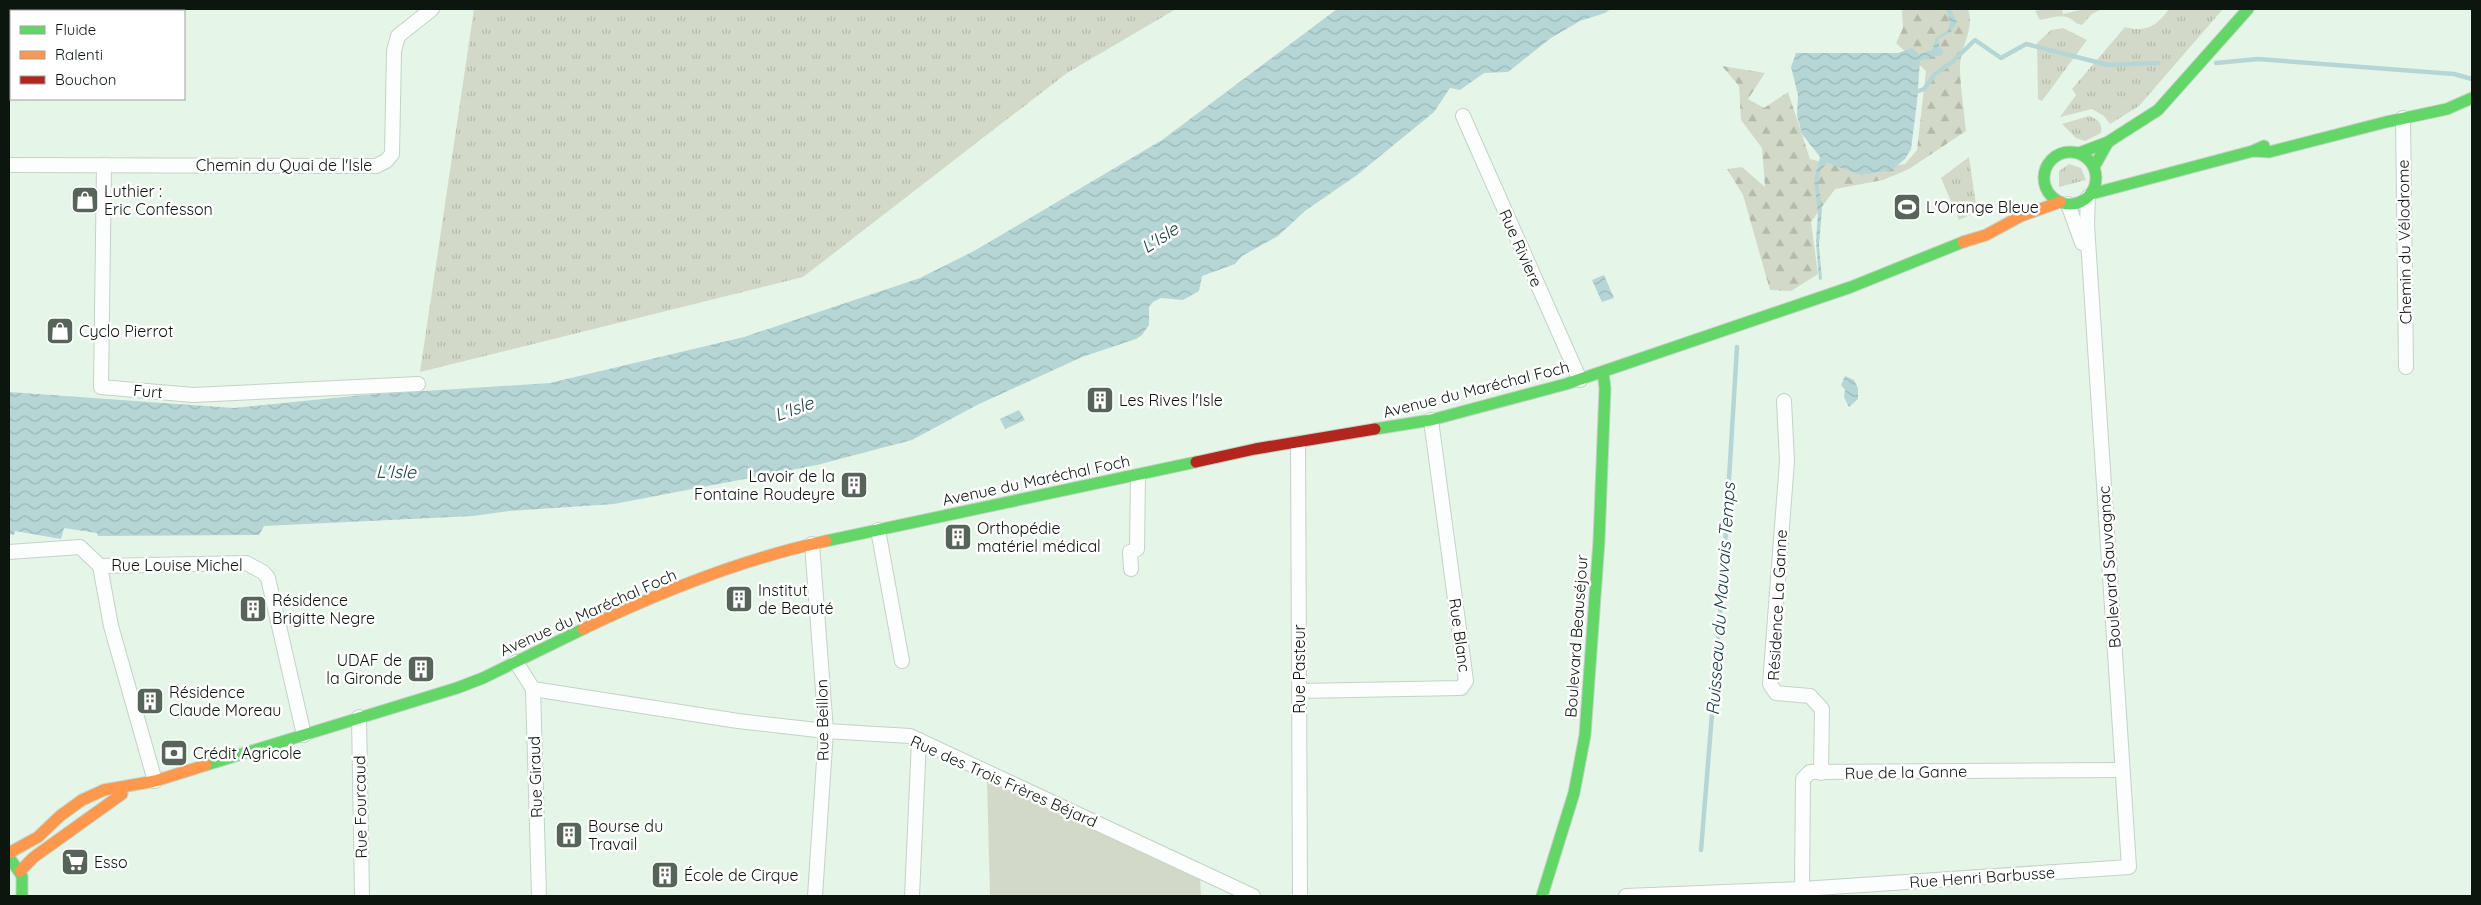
<svg xmlns="http://www.w3.org/2000/svg" width="2481" height="905" font-family="Quicksand,sans-serif">
  <style>
    .grass { fill: url(#grass-tufts) }
    .forest { fill: url(#forest-firs) }
    .pitch { fill: #d3d9c9 }
    .water { fill: url(#water-waves) }
    .lines { fill: none; stroke-linecap: round; stroke-linejoin: round }
    .stream { stroke: #b5d6d5; stroke-width: 4.5 }
    .street-casing { stroke: #c4d2c7; stroke-width: 16 }
    .fast-casing { stroke: #c4d2c7; stroke-width: 13 }
    .slow-casing { stroke: #c4d2c7; stroke-width: 13 }
    .jam-casing { stroke: #c4d2c7; stroke-width: 13 }
    .street { stroke: #fbfefc; stroke-width: 14 }
    .fast { stroke: #63d668; stroke-width: 11 }
    .slow { stroke: #ff974d; stroke-width: 11 }
    .jam { stroke: #b3261e; stroke-width: 11 }
    .labels { text-anchor: middle; stroke-width: 5; stroke-linejoin: round; paint-order: stroke }
    .street-label { font-size: 16px; fill: #0b160e; stroke: #fff }
    .poi-label { font-size: 16px; fill: #0b160e; stroke: #fff; text-anchor: start }
    .water-label { font-size: 18px; font-style: italic; fill: #153c3f; stroke: #fff }
  </style>
  <defs>
    <pattern id="grass-tufts" width="24" height="20" patternUnits="userSpaceOnUse" patternTransform="scale(1.25)"><rect width="24" height="20" fill="#d3d9c9"/><path d="M3 7l-1-3M5 7V3M7 7l1-3M15 17l-1-3M17 17v-4M19 17l1-3" fill="none" stroke="#b4baab"/></pattern>
    <pattern id="forest-firs" width="22" height="20" patternUnits="userSpaceOnUse" patternTransform="scale(1.25)"><rect width="22" height="20" fill="#d3d9c9"/><path d="M5 1l3.5 6h-7zM16 11l3.5 6h-7z" fill="#b4baab"/></pattern>
    <pattern id="water-waves" width="16" height="10" patternUnits="userSpaceOnUse" patternTransform="scale(1.25)"><rect width="16" height="10" fill="#b5d6d5"/><path d="M0 5q4-4 8 0t8 0" fill="none" stroke="#9ab7b6"/></pattern>
  </defs>
  <rect width="100%" height="100%" fill="#e5f6e8"/>
  <g class="grass">
    <path d="M474,9H1176L1067,73L803,277L420,372Z"/>
    <path d="M2042,9H2062L2063,14L2084,9H2102L2092,14L2082,25C2076,24 2075,22 2071,19C2062,13 2050,18 2040,20L2035,11Z"/>
    <path d="M2169,9H2223L2139,106L2110,124L2104,116L2092,109L2060,117L2076,95L2072,89L2125,27C2145,33 2157,26 2169,9Z"/>
    <path d="M2063,28L2087,40L2042,101L2038,99L2037,43L2051,30Z"/>
    <path d="M2089,116C2097,119 2103,123 2101,133L2085,141L2076,138L2062,124Z"/>
    <path d="M1969,157L1977,212L1959,220L1941,178Z"/>
    <path d="M2069,164L2081,168L2086,180L2059,187V171Z"/>
  </g>
  <path class="forest" d="M1902,9H1968C1975,29 1961,45 1960,65C1960,87 1964,109 1966,131L1909,169L1883,180L1835,189L1811,222L1818,274L1791,291L1770,290L1743,195L1727,169L1742,167L1765,187L1762,148L1741,120L1739,86L1722,66L1765,73L1748,99L1764,108L1788,92L1810,159L1858,171L1905,164L1917,150L1926,71L1896,43L1903,28Z"/>
  <path class="pitch" d="M987,781L1200,878L1201,896H990Z"/>
  <g class="water">
    <path d="M1337,9H1611L1605,13L1580,21L1551,38L1508,72L1484,73L1460,90L1450,88L1434,112L1357,175L1305,211L1278,236L1242,256L1235,264L1202,276L1199,291L1183,300L1161,298L1153,302L1149,307V325L1142,335L1136,339L1082,357L977,405L912,440L817,465L614,504L509,511L473,516L264,526L259,535L98,536L97,533L64,528L61,539L15,531L14,535L9,534V392L234,408L363,395L550,383L744,337L920,278L974,251L1162,140Z"/>
    <path d="M1946,9H1951L1957,22L1951,32L1938,39L1939,46L1944,52L1941,55L1920,61L1917,102L1911,149L1905,159L1892,170L1861,175L1827,163L1821,170L1818,181L1822,209L1819,245L1822,279L1819,280L1816,241L1818,212L1814,180L1820,157L1802,134L1797,116L1798,95L1791,67L1796,53H1898L1912,48L1919,54L1932,50L1936,38L1948,30L1950,23Z"/>
    <path d="M1604,275L1614,298L1602,302L1592,280Z"/>
    <path d="M1845,376L1854,380L1858,388V399L1849,407L1844,397L1845,390L1841,385Z"/>
    <path d="M1019,410L1025,420L1005,429L1000,419Z"/>
  </g>
  <g class="lines">
    <g class="stream">
      <path d="M2216,63L2258,59L2454,74L2472,79"/>
      <path d="M1913,93L1924,89L1935,74L1951,63L1975,40L2001,58L2026,44L2108,65L2158,63"/>
      <path d="M1701,850L1723,578L1737,347"/>
      <path d="M1800,896H1801"/>
    </g>
    <g class="street-casing">
      <g id="street">
        <path d="M1463,116L1580,380"/>
        <path d="M2403,118L2406,367"/>
        <path d="M9,165L376,166L386,161L392,154L394,51L398,36L432,9"/>
        <path d="M104,165L101,387L193,395L418,384"/>
        <path d="M2068,204L2082,243"/>
        <path d="M1784,401L1787,461L1770,684L1776,693L1810,696L1822,709L1821,773"/>
        <path d="M1298,443L1300,896"/>
        <path d="M878,530L902,661"/>
        <path d="M812,544L826,731L815,896"/>
        <path d="M9,552L80,547L100,566"/>
        <path d="M100,566L246,563L263,572L268,578L304,735"/>
        <path d="M100,566L111,626L155,781"/>
        <path d="M1131,569L1130,552L1137,549L1138,476"/>
        <path d="M516,662L533,689L539,896"/>
        <path d="M533,689L738,721L826,731L910,736L1253,896"/>
        <path d="M1299,691L1461,688L1466,681L1431,420"/>
        <path d="M359,717L362,896"/>
        <path d="M1802,889L1803,779L1810,772L2122,770"/>
        <path d="M912,896L919,740"/>
        <path d="M1626,896L1802,889L2129,867L2087,225L2088,197"/>
      </g>
    </g>
    <g class="fast-casing">
      <g id="fast">
        <path d="M2253,151L2269,152L2386,122L2447,109L2472,98"/>
        <circle cx="2070" cy="178" r="26"/>
        <path d="M2079,153L2108,142L2158,110L2248,9"/>
        <path d="M2094,167L2108,142"/>
        <path d="M2091,194L2253,151L2264,146"/>
        <path d="M1375,429L1431,420L1566,384L1851,287L1963,242"/>
        <path d="M826,541L1196,462"/>
        <path d="M206,765L457,688L483,678L583,629"/>
        <path d="M11,860L22,876V896"/>
        <path d="M1542,896L1574,793L1585,735L1599,541L1605,388L1603,373"/>
      </g>
    </g>
    <g class="slow-casing">
      <g id="slow">
        <path d="M1963,242L1986,235L2021,216L2060,202"/>
        <path d="M583,629C660,592 742,559 826,541"/>
        <path d="M9,853L38,837L60,816L82,800L104,790L155,781L206,765"/>
        <path d="M20,871L34,857L122,794"/>
      </g>
    </g>
    <g class="jam-casing">
      <path id="jam" d="M1196,462L1255,449L1375,429"/>
    </g>
    <use href="#street" class="street"/>
    <use href="#fast" class="fast"/>
    <use href="#slow" class="slow"/>
    <use href="#jam" class="jam"/>
  </g>
  <defs>
    <g id="shop-square" transform="scale(1.4375)"><rect x="-9" y="-9" width="18" height="18" rx="4" fill="#57645a" stroke="#fff"/><path d="M-5-2.5h2.3a2.7 3.5 0 0 1 5.4 0H5L5.5 6h-11ZM-1.5-2.5h3a1.5 2.3 0 0 0-3 0Z" fill="#fff"/></g>
    <g id="stadium-square" transform="scale(1.4375)"><rect x="-9" y="-9" width="18" height="18" rx="4" fill="#57645a" stroke="#fff"/><path d="M0-5a6.5 5 0 1 0 0 10a6.5 5 0 1 0 0-10ZM-3.5-1.8h7v3.6h-7Z" fill="#fff"/></g>
    <g id="building-square" transform="scale(1.4375)"><rect x="-9" y="-9" width="18" height="18" rx="4" fill="#57645a" stroke="#fff"/><path d="M-4-6H4V6H1V3H-1V6H-4ZM-2.5-4.3h1.7v1.8h-1.7ZM.8-4.3h1.7v1.8H.8ZM-2.5-1h1.7V.8h-1.7ZM.8-1h1.7V.8H.8Z" fill="#fff"/></g>
    <g id="bank-square" transform="scale(1.4375)"><rect x="-9" y="-9" width="18" height="18" rx="4" fill="#57645a" stroke="#fff"/><path d="M-6-4H6V4H-6ZM0-2.3a2.3 2.3 0 1 0 0 4.6a2.3 2.3 0 1 0 0-4.6Z" fill="#fff"/></g>
    <g id="supermarket-square" transform="scale(1.4375)"><rect x="-9" y="-9" width="18" height="18" rx="4" fill="#57645a" stroke="#fff"/><path d="M-6-5.5h2.5l.6 2H6L4.5 2H-2.5L-4.4-4H-6ZM-1.5 3.2a1.3 1.3 0 1 0 .1 0ZM3 3.2a1.3 1.3 0 1 0 .1 0Z" fill="#fff"/></g>
  </defs>
  <g fill-rule="evenodd">
    <use href="#shop-square" x="85" y="200"/>
    <use href="#stadium-square" x="1907" y="207"/>
    <use href="#shop-square" x="60" y="331"/>
    <use href="#building-square" x="1100" y="400"/>
    <use href="#building-square" x="854" y="485"/>
    <use href="#building-square" x="958" y="537"/>
    <use href="#building-square" x="739" y="599"/>
    <use href="#building-square" x="253" y="609"/>
    <use href="#building-square" x="421" y="669"/>
    <use href="#building-square" x="150" y="701"/>
    <use href="#bank-square" x="174" y="753"/>
    <use href="#building-square" x="569" y="835"/>
    <use href="#supermarket-square" x="75" y="862"/>
    <use href="#building-square" x="665" y="875"/>
  </g>
  <g class="labels">
    <g class="street-label">
      <text x="284" y="171">Chemin du Quai de l'Isle</text>
      <text transform="translate(2404 242) rotate(-91)" y="6">Chemin du Vélodrome</text>
      <text transform="translate(1521 248) rotate(66)" y="6">Rue Riviere</text>
      <text transform="translate(1476 389) rotate(-14)" y="6">Avenue du Maréchal Foch</text>
      <text transform="translate(148 391) rotate(5)" y="6">Furt</text>
      <text transform="translate(1036 480) rotate(-12)" y="6">Avenue du Maréchal Foch</text>
      <text x="177" y="571">Rue Louise Michel</text>
      <text transform="translate(2109 567) rotate(-94)" y="6">Boulevard Sauvagnac</text>
      <text transform="translate(1777 605) rotate(-87)" y="6">Résidence La Ganne</text>
      <text transform="translate(588 612) rotate(-24)" y="6">Avenue du Maréchal Foch</text>
      <text transform="translate(1460 635) rotate(82)" y="6">Rue Blanc</text>
      <text transform="translate(1576 636) rotate(-86)" y="6">Boulevard Beauséjour</text>
      <text transform="translate(1299 669) rotate(-90)" y="6">Rue Pasteur</text>
      <text transform="translate(822 720) rotate(-91)" y="6">Rue Beillon</text>
      <text transform="translate(1906 772) rotate(-1)" y="6">Rue de la Ganne</text>
      <text transform="translate(535 777) rotate(-92)" y="6">Rue Giraud</text>
      <text transform="translate(1004 781) rotate(24)" y="6">Rue des Trois Frères Béjard</text>
      <text transform="translate(360 807) rotate(-91)" y="6">Rue Fourcaud</text>
      <text transform="translate(1982 877) rotate(-4)" y="6">Rue Henri Barbusse</text>
    </g>
    <g class="poi-label">
      <text x="104" y="197">Luthier :<tspan x="104" dy="18">Eric Confesson</tspan></text>
      <text x="1926" y="213">L'Orange Bleue</text>
      <text x="79" y="337">Cyclo Pierrot</text>
      <text x="1119" y="406">Les Rives l'Isle</text>
      <text x="835" y="482" text-anchor="end">Lavoir de la<tspan x="835" dy="18">Fontaine Roudeyre</tspan></text>
      <text x="977" y="534">Orthopédie<tspan x="977" dy="18">matériel médical</tspan></text>
      <text x="758" y="596">Institut<tspan x="758" dy="18">de Beauté</tspan></text>
      <text x="272" y="606">Résidence<tspan x="272" dy="18">Brigitte Negre</tspan></text>
      <text x="402" y="666" text-anchor="end">UDAF de<tspan x="402" dy="18">la Gironde</tspan></text>
      <text x="169" y="698">Résidence<tspan x="169" dy="18">Claude Moreau</tspan></text>
      <text x="193" y="759">Crédit Agricole</text>
      <text x="588" y="832">Bourse du<tspan x="588" dy="18">Travail</tspan></text>
      <text x="94" y="868">Esso</text>
      <text x="684" y="881">École de Cirque</text>
    </g>
    <g class="water-label">
      <text transform="translate(1160 238) rotate(-33)" y="6">L'Isle</text>
      <text transform="translate(794 409) rotate(-20)" y="6">L'Isle</text>
      <text transform="translate(396 472) rotate(1)" y="6">L'Isle</text>
      <text transform="translate(1721 599) rotate(-86)" y="6">Ruisseau du Mauvais Temps</text>
    </g>
  </g>
  <rect width="2481" height="905" fill="none" stroke="#0b160e" stroke-width="20"/>
  <rect x="10" y="10" width="175" height="90" fill="#ffffff" stroke="#9da29f"/>
  <rect x="20" y="26" width="25" height="8" fill="#63d668" stroke="#9da29f"/>
  <text x="55" y="35" font-size="15" fill="#0b160e">Fluide</text>
  <rect x="20" y="51" width="25" height="8" fill="#ff974d" stroke="#9da29f"/>
  <text x="55" y="60" font-size="15" fill="#0b160e">Ralenti</text>
  <rect x="20" y="76" width="25" height="8" fill="#b3261e" stroke="#9da29f"/>
  <text x="55" y="85" font-size="15" fill="#0b160e">Bouchon</text>
</svg>
